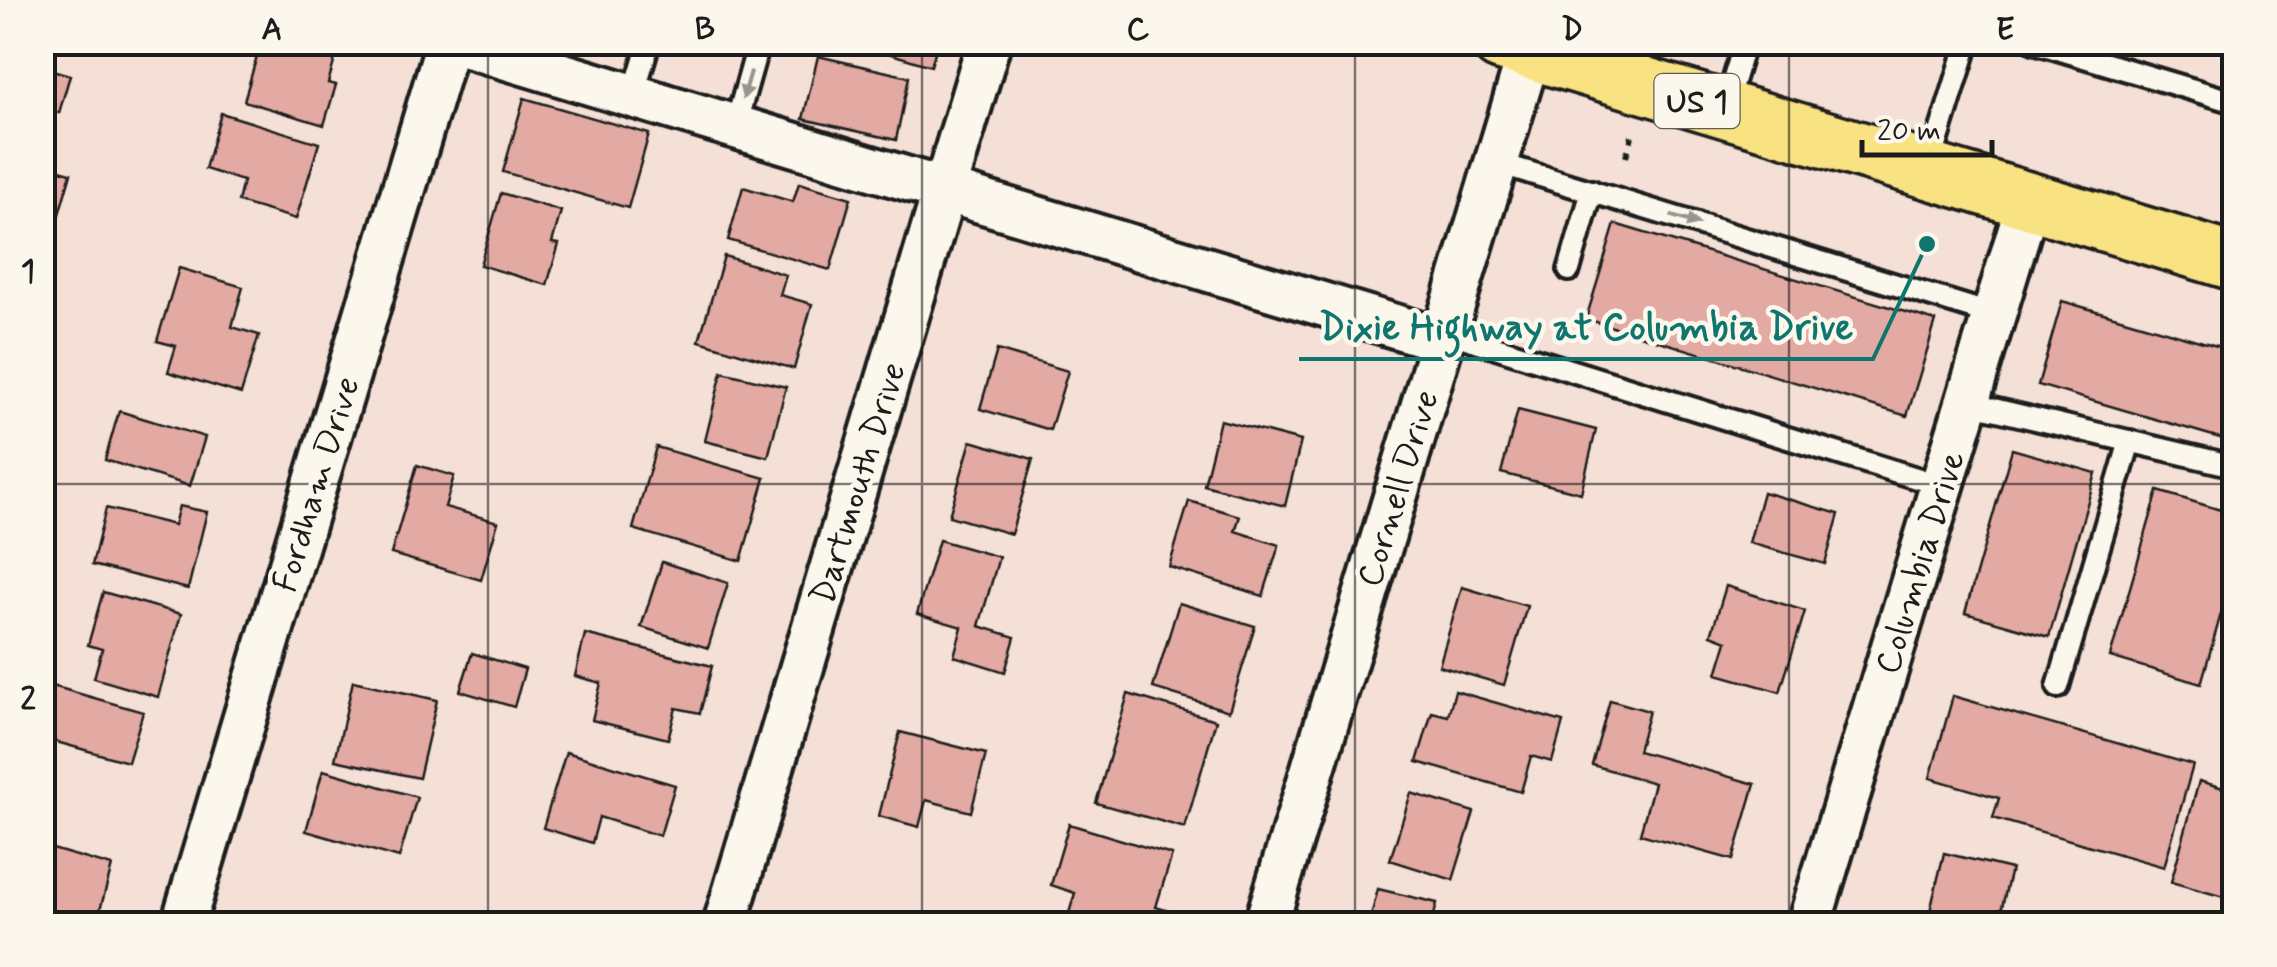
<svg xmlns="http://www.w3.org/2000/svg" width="2277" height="967" font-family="Mynerve,sans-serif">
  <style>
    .building { fill: #e3a9a3; stroke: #1c1c1c; stroke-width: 2.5 }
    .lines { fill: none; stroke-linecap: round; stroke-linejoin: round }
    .lane-casing { stroke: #1c1c1c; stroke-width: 28 }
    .street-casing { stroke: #1c1c1c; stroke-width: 50 }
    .primary-casing { stroke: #1c1c1c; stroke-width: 62 }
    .path { stroke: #1c1c1c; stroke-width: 6; stroke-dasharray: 8 8; stroke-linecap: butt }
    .lane { stroke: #fbf7ec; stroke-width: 20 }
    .street { stroke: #fbf7ec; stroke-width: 42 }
    .primary { stroke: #f8e281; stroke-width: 55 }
    .oneway { fill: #97948e }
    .grid { fill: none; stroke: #1c1c1c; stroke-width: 2.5; stroke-opacity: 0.55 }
    .labels { text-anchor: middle; stroke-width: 9; stroke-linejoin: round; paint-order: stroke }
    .shield { fill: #fbf7ec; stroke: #5f5e5a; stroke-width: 2.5 }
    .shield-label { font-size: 32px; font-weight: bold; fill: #1c1c1c }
    .street-label { font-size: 35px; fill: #1c1c1c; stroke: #fbf7ec }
    .leader { fill: none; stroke: #0f766e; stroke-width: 4 }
    .callout-dot { fill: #0f766e; stroke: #fbf7ec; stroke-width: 4 }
    .callout-label { font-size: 38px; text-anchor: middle; font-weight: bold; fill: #0f766e; stroke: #fbf7ec; stroke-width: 9; stroke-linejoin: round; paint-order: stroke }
    .neatline { fill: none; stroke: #1c1c1c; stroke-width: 4 }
    .grid-label { font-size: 32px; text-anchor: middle; font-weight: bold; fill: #1c1c1c }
  </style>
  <rect width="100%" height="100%" fill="#f4e0d6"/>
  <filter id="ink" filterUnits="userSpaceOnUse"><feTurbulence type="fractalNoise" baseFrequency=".01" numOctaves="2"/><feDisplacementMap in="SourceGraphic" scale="20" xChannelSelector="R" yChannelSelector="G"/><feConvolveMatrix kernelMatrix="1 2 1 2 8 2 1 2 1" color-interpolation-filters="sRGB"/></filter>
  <g filter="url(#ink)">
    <g class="building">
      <path d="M261,42H340L328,83L336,85L324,125L244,101Z"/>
      <path d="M851,42H938L931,66Z"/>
      <path d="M818,56L909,77L896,140L803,119Z"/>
      <path d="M42,67L70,75L59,113L42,109Z"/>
      <path d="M524,98L649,134L628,208L503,172Z"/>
      <path d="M221,113L319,143L296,219L238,202L243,181L205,169Z"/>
      <path d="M42,165L71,173L55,228L42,225Z"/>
      <path d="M799,183L851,198L830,270L728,240L743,187L793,202Z"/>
      <path d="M501,193L561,211L552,243L559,244L547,285L480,265Z"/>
      <path d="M1615,224L1936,321L1907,416L1586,319Z"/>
      <path d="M724,256L786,275L780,295L812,304L794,369L699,341Z"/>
      <path d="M179,268L243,287L232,327L259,335L241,394L168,372L176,346L157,341Z"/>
      <path d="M2062,301L2234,351V442L2038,385Z"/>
      <path d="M997,350L1068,371L1050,430L980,409Z"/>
      <path d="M722,372L786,387L768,457L705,441Z"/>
      <path d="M1518,410L1596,430L1581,493L1501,473Z"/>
      <path d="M119,411L205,437L190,486L105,460Z"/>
      <path d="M1220,420L1301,441L1285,506L1204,485Z"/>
      <path d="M971,441L1033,459L1011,534L949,516Z"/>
      <path d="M656,447L765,478L741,561L633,529Z"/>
      <path d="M2012,449L2096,473L2049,637L1965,613Z"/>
      <path d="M417,465L454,476L445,507L498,522L481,580L391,554Z"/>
      <path d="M2158,491L2234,514V568L2201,684L2110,657Z"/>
      <path d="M1763,492L1839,514L1825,564L1749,543Z"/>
      <path d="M1189,501L1240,516L1235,531L1279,545L1263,596L1169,567Z"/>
      <path d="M179,506L207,512L188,589L92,565L106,508L174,525Z"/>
      <path d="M939,540L999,557L979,626L1015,637L1005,672L954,656L962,627L917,614Z"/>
      <path d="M662,562L728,583L708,648L641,627Z"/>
      <path d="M1726,586L1805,611L1780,692L1717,674L1727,641L1711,635Z"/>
      <path d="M1462,587L1527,606L1504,685L1439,666Z"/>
      <path d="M103,592L181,614L158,697L94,678L102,649L88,645Z"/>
      <path d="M1179,603L1255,626L1229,711L1153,688Z"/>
      <path d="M585,634L712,666L700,713L676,708L668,739L592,720L601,683L575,676Z"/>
      <path d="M472,653L525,669L514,707L460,691Z"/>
      <path d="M353,681L437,700L419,778L335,760Z"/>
      <path d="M42,683L143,712L128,762L42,738Z"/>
      <path d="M1455,691L1563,722L1552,762L1531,756L1521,792L1417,762L1432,712L1448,716Z"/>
      <path d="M1128,694L1216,720L1185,828L1096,803Z"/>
      <path d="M1953,696L2193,765L2164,867L1993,818L1999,798L1930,778Z"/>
      <path d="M1610,700L1649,711L1638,751L1755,784L1733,860L1640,834L1654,783L1592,765Z"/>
      <path d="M900,732L986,754L971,812L926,800L919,827L879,816Z"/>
      <path d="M566,752L675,785L660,836L599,817L592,843L543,828Z"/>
      <path d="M323,770L417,797L399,858L306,831Z"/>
      <path d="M2199,781L2234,791V900L2171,882Z"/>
      <path d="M1411,793L1474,812L1453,880L1390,860Z"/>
      <path d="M1069,824L1172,855L1156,907L1178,914L1175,924H1081L1067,920L1075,893L1051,885Z"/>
      <path d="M42,846L112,866L97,921L73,914L70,924H42Z"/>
      <path d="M1944,853L2011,869L1998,924H1927Z"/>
      <path d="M1378,889L1437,903L1432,924H1369Z"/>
      <path d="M466,912L508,924H463Z"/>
    </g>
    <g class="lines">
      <g class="lane-casing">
        <g id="lane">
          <path d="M2034,42L2234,102"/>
          <path d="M633,96L649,42"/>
          <path d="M1725,108L1745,42"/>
          <path d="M735,127L759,42"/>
          <path d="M1495,162L1994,315"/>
          <path d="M1929,168L1968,42"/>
          <path d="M1569,270L1592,191"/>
          <path d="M1444,331L1942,486"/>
          <path d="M1968,403L2234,466"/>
          <path d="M2058,687L2130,441"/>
        </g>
      </g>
      <g class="street-casing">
        <g id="street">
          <path d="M454,42L1441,340"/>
          <path d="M183,924L448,42"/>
          <path d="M725,924L989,42"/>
          <path d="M1266,924L1530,51"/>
          <path d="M1809,924L2029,199"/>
        </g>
      </g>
      <g class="primary-casing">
        <path id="primary" d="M1500,42L2234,262"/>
      </g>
      <path class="path" d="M1626,157L1632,136"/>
      <use href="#lane" class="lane"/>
      <use href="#street" class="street"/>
      <use href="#primary" class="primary"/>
    </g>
    <defs><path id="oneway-solid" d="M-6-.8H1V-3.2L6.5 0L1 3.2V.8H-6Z" transform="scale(2.5)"/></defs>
    <g class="oneway">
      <use href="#oneway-solid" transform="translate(747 85) rotate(106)"/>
      <use href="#oneway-solid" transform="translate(1685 220) rotate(17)"/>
    </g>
  </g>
  <path class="grid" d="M488,42V924M922,42V924M1355,42V924M1789,42V924M42,484H2234"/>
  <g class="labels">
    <rect class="shield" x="1654.5" y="74" width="85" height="54" rx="8"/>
    <g class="shield-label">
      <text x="1697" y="112">US 1</text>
    </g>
    <g class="street-label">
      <text transform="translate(857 483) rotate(-73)" y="12">Dartmouth Drive</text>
      <text transform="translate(315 484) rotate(-73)" y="12">Fordham Drive</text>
      <text transform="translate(1397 488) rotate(-73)" y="12">Cornell Drive</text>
      <text transform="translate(1919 562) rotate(-73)" y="12">Columbia Drive</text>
    </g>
  </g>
  <path class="leader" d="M1927 244L1873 359H1299"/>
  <circle class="callout-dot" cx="1927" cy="244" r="10"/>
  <g class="callout-label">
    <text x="1586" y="339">Dixie Highway at Columbia Drive</text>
  </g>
  <rect width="2277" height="967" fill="none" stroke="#fbf7ec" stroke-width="110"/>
  <path d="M1862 140v15h130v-15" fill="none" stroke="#1c1c1c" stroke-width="5"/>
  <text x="1877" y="140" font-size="30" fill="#1c1c1c" stroke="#fbf7ec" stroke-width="8" paint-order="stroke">20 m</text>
  <rect x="55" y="55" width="2167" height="857" class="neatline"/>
  <g class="grid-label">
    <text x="272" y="39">A</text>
    <text x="705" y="39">B</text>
    <text x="1138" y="39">C</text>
    <text x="1572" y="39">D</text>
    <text x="2005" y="39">E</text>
    <text x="28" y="281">1</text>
    <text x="28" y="709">2</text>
  </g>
</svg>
